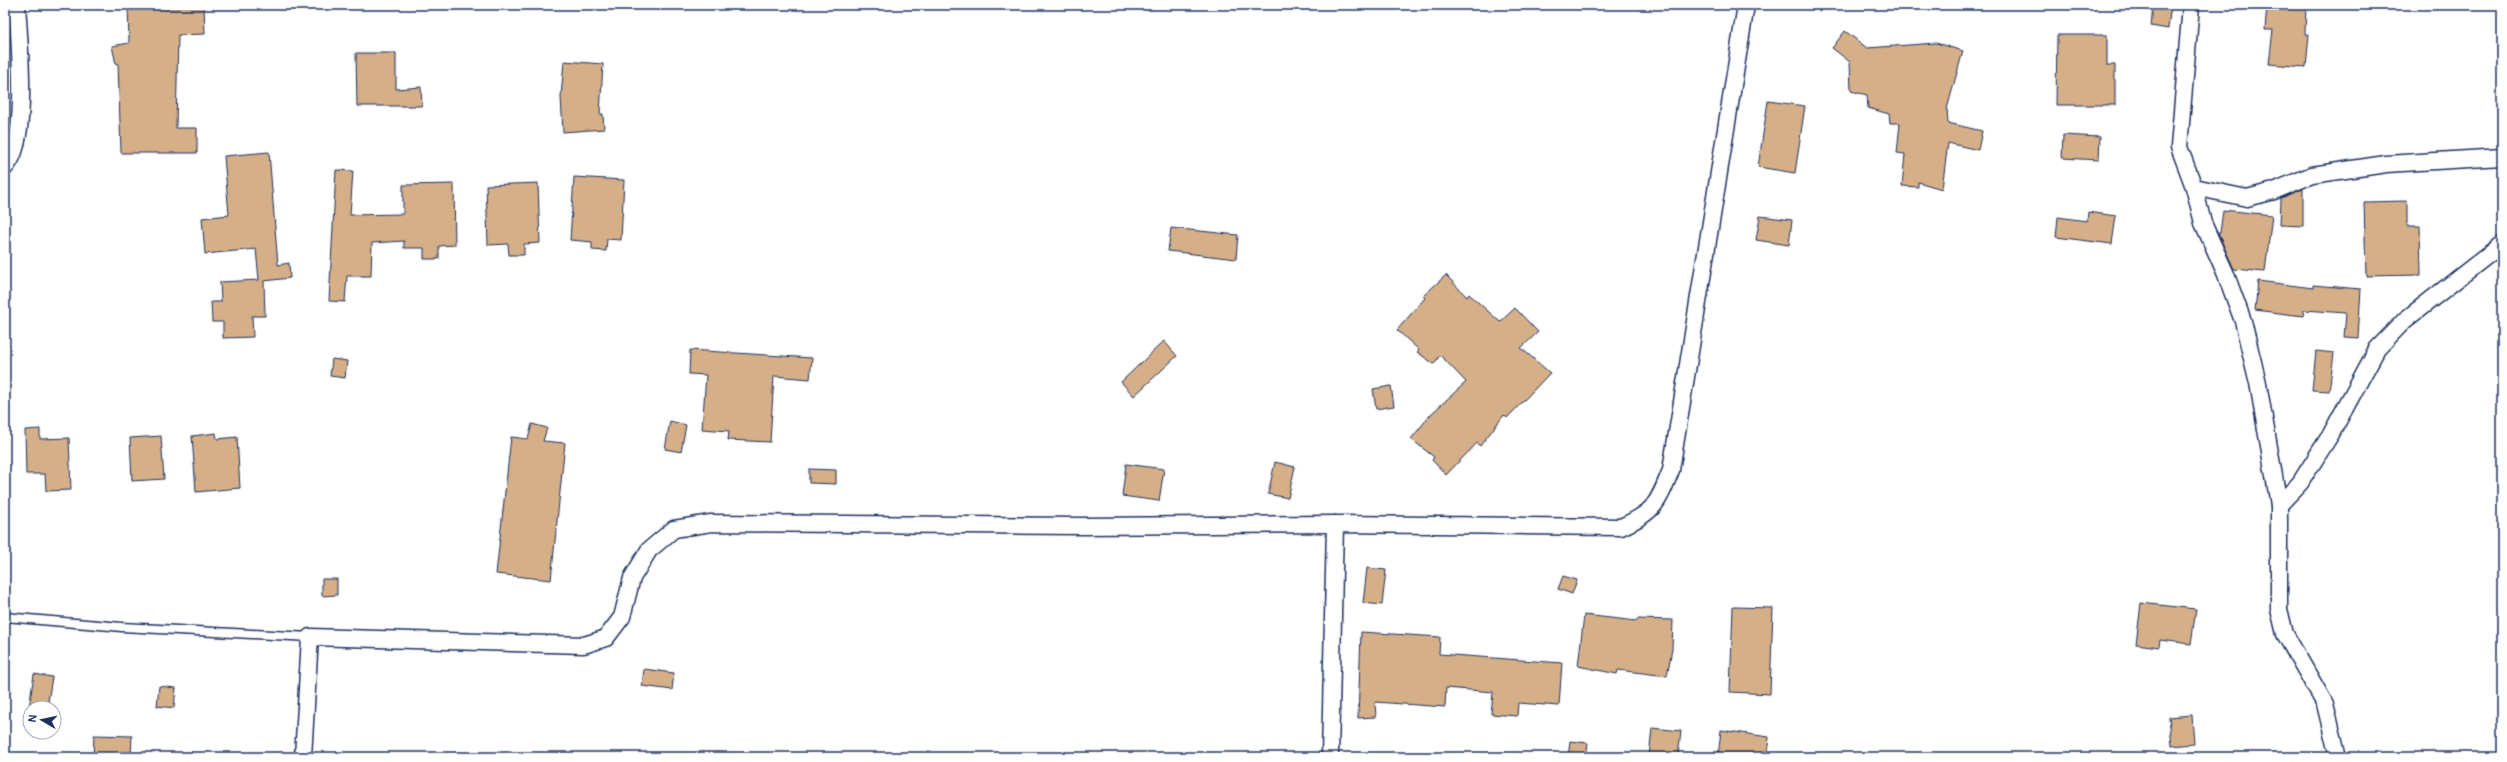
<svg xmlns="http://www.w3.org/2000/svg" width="2507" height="762" font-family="Pangolin,sans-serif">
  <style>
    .building { fill: #d5af87; stroke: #1b2f5e }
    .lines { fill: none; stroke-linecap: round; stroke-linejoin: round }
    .lane-casing { stroke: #1b2f5e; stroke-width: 11 }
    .street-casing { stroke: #1b2f5e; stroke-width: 19 }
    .lane { stroke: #fff; stroke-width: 8 }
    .street { stroke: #fff; stroke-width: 16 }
  </style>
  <rect width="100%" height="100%" fill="#fff"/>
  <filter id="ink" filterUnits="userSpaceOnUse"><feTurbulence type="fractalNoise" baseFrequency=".025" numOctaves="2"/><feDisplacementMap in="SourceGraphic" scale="8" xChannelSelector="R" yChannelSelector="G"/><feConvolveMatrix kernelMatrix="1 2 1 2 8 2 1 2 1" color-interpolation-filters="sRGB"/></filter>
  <g filter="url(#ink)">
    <g class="building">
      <path d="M128,5H204L205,34L178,35L176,128H197V153H121L118,63L116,64L112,46L129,43Z"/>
      <path d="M2153,5H2171L2168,29L2151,26Z"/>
      <path d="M2267,5H2306L2305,34L2309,35L2306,67L2269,64L2273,30H2265Z"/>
      <path d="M1845,31L1867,48L1936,43L1963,51L1947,109L1948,123L1982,131L1978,150L1948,143L1942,189L1918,182V187L1902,186L1905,154L1897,153L1900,123H1890L1889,114L1868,108L1867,95L1851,91L1850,62L1832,48Z"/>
      <path d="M2057,35H2107V65H2115V105H2056Z"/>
      <path d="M356,53H396V89L421,87L422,106H357Z"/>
      <path d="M564,61L603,64L600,114H603L604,129L563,132L561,97Z"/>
      <path d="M1768,101L1805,106L1795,173L1758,167Z"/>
      <path d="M2063,135L2100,137L2099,160L2062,158Z"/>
      <path d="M269,152L278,265L289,263L290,278L264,281L265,316H252L253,337L223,338V322H212L211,302H221L220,282L259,280L256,249L205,254L202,218L229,215L224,156Z"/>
      <path d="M336,170L353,171L350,215L403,214V185L454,184L455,245L439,246V259H424V248H404V241L372,243L371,276H347L345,302L329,301Z"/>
      <path d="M574,177L624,180L621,240L607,239L606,251L592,250V242L570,240Z"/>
      <path d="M538,183L540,243L524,244V255H509L508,244L488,245L486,185Z"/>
      <path d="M2303,189V226L2280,225L2281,198Z"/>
      <path d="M2407,201V226H2420L2421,275L2366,276L2364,202Z"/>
      <path d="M2223,210L2272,215L2265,272L2234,269L2218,233H2220Z"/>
      <path d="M2088,212L2116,216L2112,244L2056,237L2058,217L2087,221Z"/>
      <path d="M1760,216L1792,220L1789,245L1756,240Z"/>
      <path d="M1171,228L1238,235L1236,259L1168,251Z"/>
      <path d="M1446,275L1467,297L1469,294L1500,322L1515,308L1538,332L1521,348L1550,373L1507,418L1504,415L1480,446L1477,443L1446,475L1432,460L1434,457L1411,439L1431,414L1466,382L1440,355L1434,364L1417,352L1419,350L1397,330L1425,298L1423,296Z"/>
      <path d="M2258,281L2313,288V285L2361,289L2358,338L2344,337L2346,313L2304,310L2303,316L2255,310Z"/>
      <path d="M1164,341L1177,356L1134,396L1121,382Z"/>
      <path d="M690,350L812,358L810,379L774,376L770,442L728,440L729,431L702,429L706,375L689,374Z"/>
      <path d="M2316,351L2334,353L2329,391L2312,390Z"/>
      <path d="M332,359L347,361L345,378L330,376Z"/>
      <path d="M1391,386L1394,406L1376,409L1373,389Z"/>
      <path d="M670,421L686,425L681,452L665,449Z"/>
      <path d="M532,424L547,428L543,441L565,443L551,580L496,574L511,437L528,439Z"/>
      <path d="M40,429V439L69,438L71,490L46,491L45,474H26L25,430Z"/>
      <path d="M216,433L217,439L237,437L240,488L196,492L192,436Z"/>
      <path d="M161,436L164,479L132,481L130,438Z"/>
      <path d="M1275,462L1295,467L1288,498L1268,494Z"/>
      <path d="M1126,464L1164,469L1159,501L1122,496Z"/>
      <path d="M809,469L836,470V484L809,483Z"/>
      <path d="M1367,568L1386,570L1382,605L1363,603Z"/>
      <path d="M1563,576L1577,580L1572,594L1558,589Z"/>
      <path d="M322,579H337V595L322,596Z"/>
      <path d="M2141,603L2196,609L2191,644L2160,640L2159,647L2136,644Z"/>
      <path d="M1733,607L1773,608L1770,694L1730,692Z"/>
      <path d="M1584,615L1637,621V619L1673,620L1672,649L1667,676L1618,670L1617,674L1578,666Z"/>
      <path d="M1361,632L1440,637L1439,654L1562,663L1559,706L1518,703L1517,716L1491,714L1493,692L1446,688L1445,707L1375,702L1376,717L1358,718Z"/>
      <path d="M644,669L674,673L672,690L642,686Z"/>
      <path d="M34,674L52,677L47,708H29Z"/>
      <path d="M159,686L176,688L174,708L157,706Z"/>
      <path d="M2192,715L2194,744L2172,746L2169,717Z"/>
      <path d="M1652,728L1681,731L1678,757H1649Z"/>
      <path d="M1721,730L1769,737L1767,757H1718Z"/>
      <path d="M94,735L132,736L131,757H93Z"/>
      <path d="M1570,741L1588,743L1586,757H1568Z"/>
    </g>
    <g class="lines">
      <g class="lane-casing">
        <path id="lane" d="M5,617L122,627L310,637"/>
      </g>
      <g class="street-casing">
        <g id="street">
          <path d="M2191,5L2179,147L2194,187L2203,223L2225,272L2243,321L2258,383L2279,505V609L2285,634L2325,704L2338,757"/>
          <path d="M5,167C30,146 19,38 17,5"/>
          <path d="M2194,187L2247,198L2274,191L2312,175L2386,164L2502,157"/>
          <path d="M2279,505L2300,483L2331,434L2377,349L2405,320L2502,244"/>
          <path d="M303,757L310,637L584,645L606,638L622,617L632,578L649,550L674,529L711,523L1082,526L1335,524"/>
          <path d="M1330,757L1335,524L1621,527C1655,512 1658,503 1671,470L1746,5"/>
        </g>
      </g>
      <use href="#lane" class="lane"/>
      <use href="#street" class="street"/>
    </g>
  </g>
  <rect width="2507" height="762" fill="none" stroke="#fff" stroke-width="20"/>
  <rect x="10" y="10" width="2487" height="742" fill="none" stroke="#1b2f5e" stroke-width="1.5" filter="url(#ink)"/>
  <g transform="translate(42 720) rotate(279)"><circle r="19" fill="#ffffff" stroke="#a4acbf"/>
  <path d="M0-3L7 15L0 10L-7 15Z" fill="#1b2f5e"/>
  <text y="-6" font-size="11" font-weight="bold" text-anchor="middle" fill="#1b2f5e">N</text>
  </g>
</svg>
